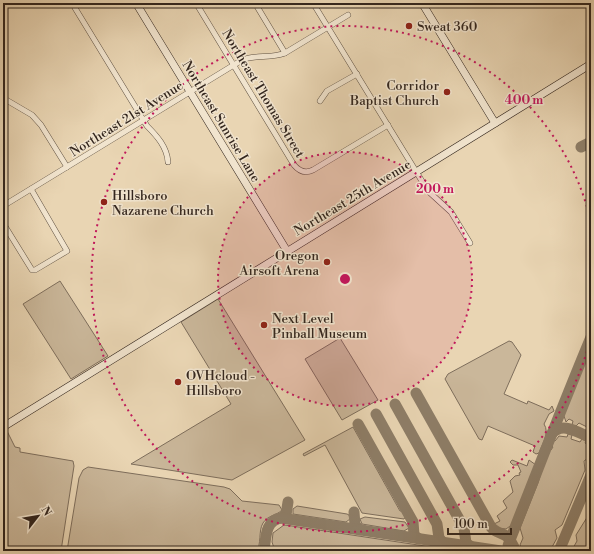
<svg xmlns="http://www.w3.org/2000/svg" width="594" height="554" font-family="'Libre Bodoni',serif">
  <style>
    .green { fill: #cab79a; stroke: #7e6e5c }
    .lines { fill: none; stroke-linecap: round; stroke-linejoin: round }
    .taxiway { stroke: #8e7e68; stroke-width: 11 }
    .street-casing { stroke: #605243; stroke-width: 6 }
    .secondary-casing { stroke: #33261e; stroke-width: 8 }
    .street { stroke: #f1e4ce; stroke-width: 5 }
    .secondary { stroke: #f1e4ce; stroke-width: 7 }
    .ring { fill: none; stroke: #c2185b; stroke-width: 2; stroke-dasharray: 2 4 }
    .poi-dot { fill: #8f2418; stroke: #f1e4ce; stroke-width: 1.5 }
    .labels { text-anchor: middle; stroke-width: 3; stroke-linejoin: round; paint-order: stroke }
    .poi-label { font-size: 13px; fill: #33261e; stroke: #f1e4ce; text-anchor: start }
    .street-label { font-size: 13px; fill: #33261e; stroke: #f1e4ce }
    .centre { fill: #c2185b; stroke: #f1e4ce; stroke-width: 2 }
    .ring-label { font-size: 12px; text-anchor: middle; font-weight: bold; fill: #c2185b; stroke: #f1e4ce; stroke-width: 3; stroke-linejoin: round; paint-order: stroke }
  </style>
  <rect width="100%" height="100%" fill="#e9d5b3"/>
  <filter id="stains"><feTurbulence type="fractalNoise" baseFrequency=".005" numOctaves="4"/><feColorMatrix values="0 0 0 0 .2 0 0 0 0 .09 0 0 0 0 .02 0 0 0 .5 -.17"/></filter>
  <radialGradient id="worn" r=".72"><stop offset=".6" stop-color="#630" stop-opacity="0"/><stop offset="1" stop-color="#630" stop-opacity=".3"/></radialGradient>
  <g class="green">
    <path d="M60,281L108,356L71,379L23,304Z"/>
    <path d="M218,299L305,440L232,480L131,464L231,404L181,322Z"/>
    <path d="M340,338L378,400L342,420L305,359Z"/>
    <path d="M509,341L512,342L521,355L504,394L527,404L528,401L549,410L552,406L554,411L549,414L544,424C550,433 542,444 539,453L536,454L533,452L535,446L488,426L482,440L479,439L445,379L448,374Z"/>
    <path d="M591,347V430L590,432L586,430L587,427L579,423L576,426L572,425L573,421L569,419L566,422L563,413Z"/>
    <path d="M353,427L400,511H403L406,516L404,519L362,513L325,445L304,456L303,454Z"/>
    <path d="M7,431L15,447L20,448V452L73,461L74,466L61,551H3V433Z"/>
    <path d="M568,434L572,435L571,439L580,442L582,439L586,441L585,443L591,447V456L584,461L585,470L562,525L555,530L557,538L552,547H544L539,550L522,548L520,545L523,538L520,528L538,483L548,450H551L553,447L550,444L552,440L555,441L559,436L567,437Z"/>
    <path d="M529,460L536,465L513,524L506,529L497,528L494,524L500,521L497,516L507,508L503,501L513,492L510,481L515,476L520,475L519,473L521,472L518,465H513L510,462L512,460L527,466Z"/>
    <path d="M88,467L224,487L230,489L242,501L279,505L282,510C276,516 268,515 263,523C258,531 262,545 256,551L232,548L231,551H67L79,478L83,470Z"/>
    <path d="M297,506L347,514L349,515L350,519L346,522L293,514V509Z"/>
    <path d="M591,511V551H574L573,548L577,541L576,535Z"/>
    <path d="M365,517L405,522L409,528L404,531L362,524L360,519Z"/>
    <path d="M284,525L292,526L458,551H275L272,542L273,533Z"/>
  </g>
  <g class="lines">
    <g class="taxiway">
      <path d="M581,147L591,142"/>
      <path d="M416,393L491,527C496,534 504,532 510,539L508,546"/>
      <path d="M395,404L464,528L466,543L470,546"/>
      <path d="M376,414L437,524L439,538L443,543"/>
      <path d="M358,424L413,522L414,535L419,539"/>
      <path d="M551,435C561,420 579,433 591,438"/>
      <path d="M354,512L355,525L360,530"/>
      <path d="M281,518L286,515L288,502"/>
      <path d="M264,551C266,538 265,520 281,518L501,551"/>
      <path d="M516,551L510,540C537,472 563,404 591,337"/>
      <path d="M559,551L591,475"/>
    </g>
    <g class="street-casing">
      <g id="street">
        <path d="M196,3L294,165C299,171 305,174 313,170L388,125"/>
        <path d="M255,3L285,53"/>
        <path d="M313,3L428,191L451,212L470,243"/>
        <path d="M75,8L147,126C157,136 167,147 168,162"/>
        <path d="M3,98L32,115L41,125L67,167"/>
        <path d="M320,101L327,91L357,74"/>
        <path d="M3,206L242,60C256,54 270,59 285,53L348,15"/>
        <path d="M3,223L32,270H35L67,251L31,189"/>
      </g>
    </g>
    <g class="secondary-casing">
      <g id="secondary">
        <path d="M136,3L287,251"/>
        <path d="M422,3L495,123"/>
        <path d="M3,427L591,64"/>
      </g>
    </g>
    <use href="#street" class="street"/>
    <use href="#secondary" class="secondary"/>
  </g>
  <circle cx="345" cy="279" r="127" fill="#c2185b" fill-opacity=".12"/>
  <g class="ring">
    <circle cx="345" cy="279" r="127"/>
    <path d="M590 340A253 253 0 1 1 590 218"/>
  </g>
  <g class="poi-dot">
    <circle cx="409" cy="26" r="4"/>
    <circle cx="447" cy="92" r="4"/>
    <circle cx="104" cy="202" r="4"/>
    <circle cx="327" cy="262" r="4"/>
    <circle cx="264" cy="325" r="4"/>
    <circle cx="178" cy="382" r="4"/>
  </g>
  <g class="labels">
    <g class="poi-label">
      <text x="417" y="31">Sweat 360</text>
      <text x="439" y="90" text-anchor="end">Corridor<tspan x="439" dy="15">Baptist Church</tspan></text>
      <text x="112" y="200">Hillsboro<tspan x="112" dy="15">Nazarene Church</tspan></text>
      <text x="319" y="260" text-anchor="end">Oregon<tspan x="319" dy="15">Airsoft Arena</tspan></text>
      <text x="272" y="323">Next Level<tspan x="272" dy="15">Pinball Museum</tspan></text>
      <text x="186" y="380">OVHcloud -<tspan x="186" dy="15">Hillsboro</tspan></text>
    </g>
    <g class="street-label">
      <text transform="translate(264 93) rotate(59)" y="5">Northeast Thomas Street</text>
      <text transform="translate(126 118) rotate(-32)" y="5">Northeast 21st Avenue</text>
      <text transform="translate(222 121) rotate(59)" y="5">Northeast Sunrise Lane</text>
      <text transform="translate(352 197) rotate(-31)" y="5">Northeast 25th Avenue</text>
    </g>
  </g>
  <circle cx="345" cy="279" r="6" class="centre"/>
  <g class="ring-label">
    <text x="524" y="104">400 m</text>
    <text x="435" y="193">200 m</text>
  </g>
  <rect width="594" height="554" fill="none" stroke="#e9d5b3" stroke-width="16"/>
  <rect x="4" y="4" width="586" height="546" fill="none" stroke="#33261e" stroke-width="2"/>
  <rect x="8" y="8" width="578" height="538" fill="none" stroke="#33261e"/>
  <g transform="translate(38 516) rotate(59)" stroke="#f1e4ce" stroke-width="3" paint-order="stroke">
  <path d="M0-3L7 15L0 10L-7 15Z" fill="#33261e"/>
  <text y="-6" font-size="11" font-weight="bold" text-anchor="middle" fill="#33261e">N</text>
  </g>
  <path d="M448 528v6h63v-6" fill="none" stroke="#33261e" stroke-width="2"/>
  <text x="454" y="528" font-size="12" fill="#33261e" stroke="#f1e4ce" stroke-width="3" paint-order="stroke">100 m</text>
  <rect width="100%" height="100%" filter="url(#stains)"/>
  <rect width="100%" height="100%" fill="url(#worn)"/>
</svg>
